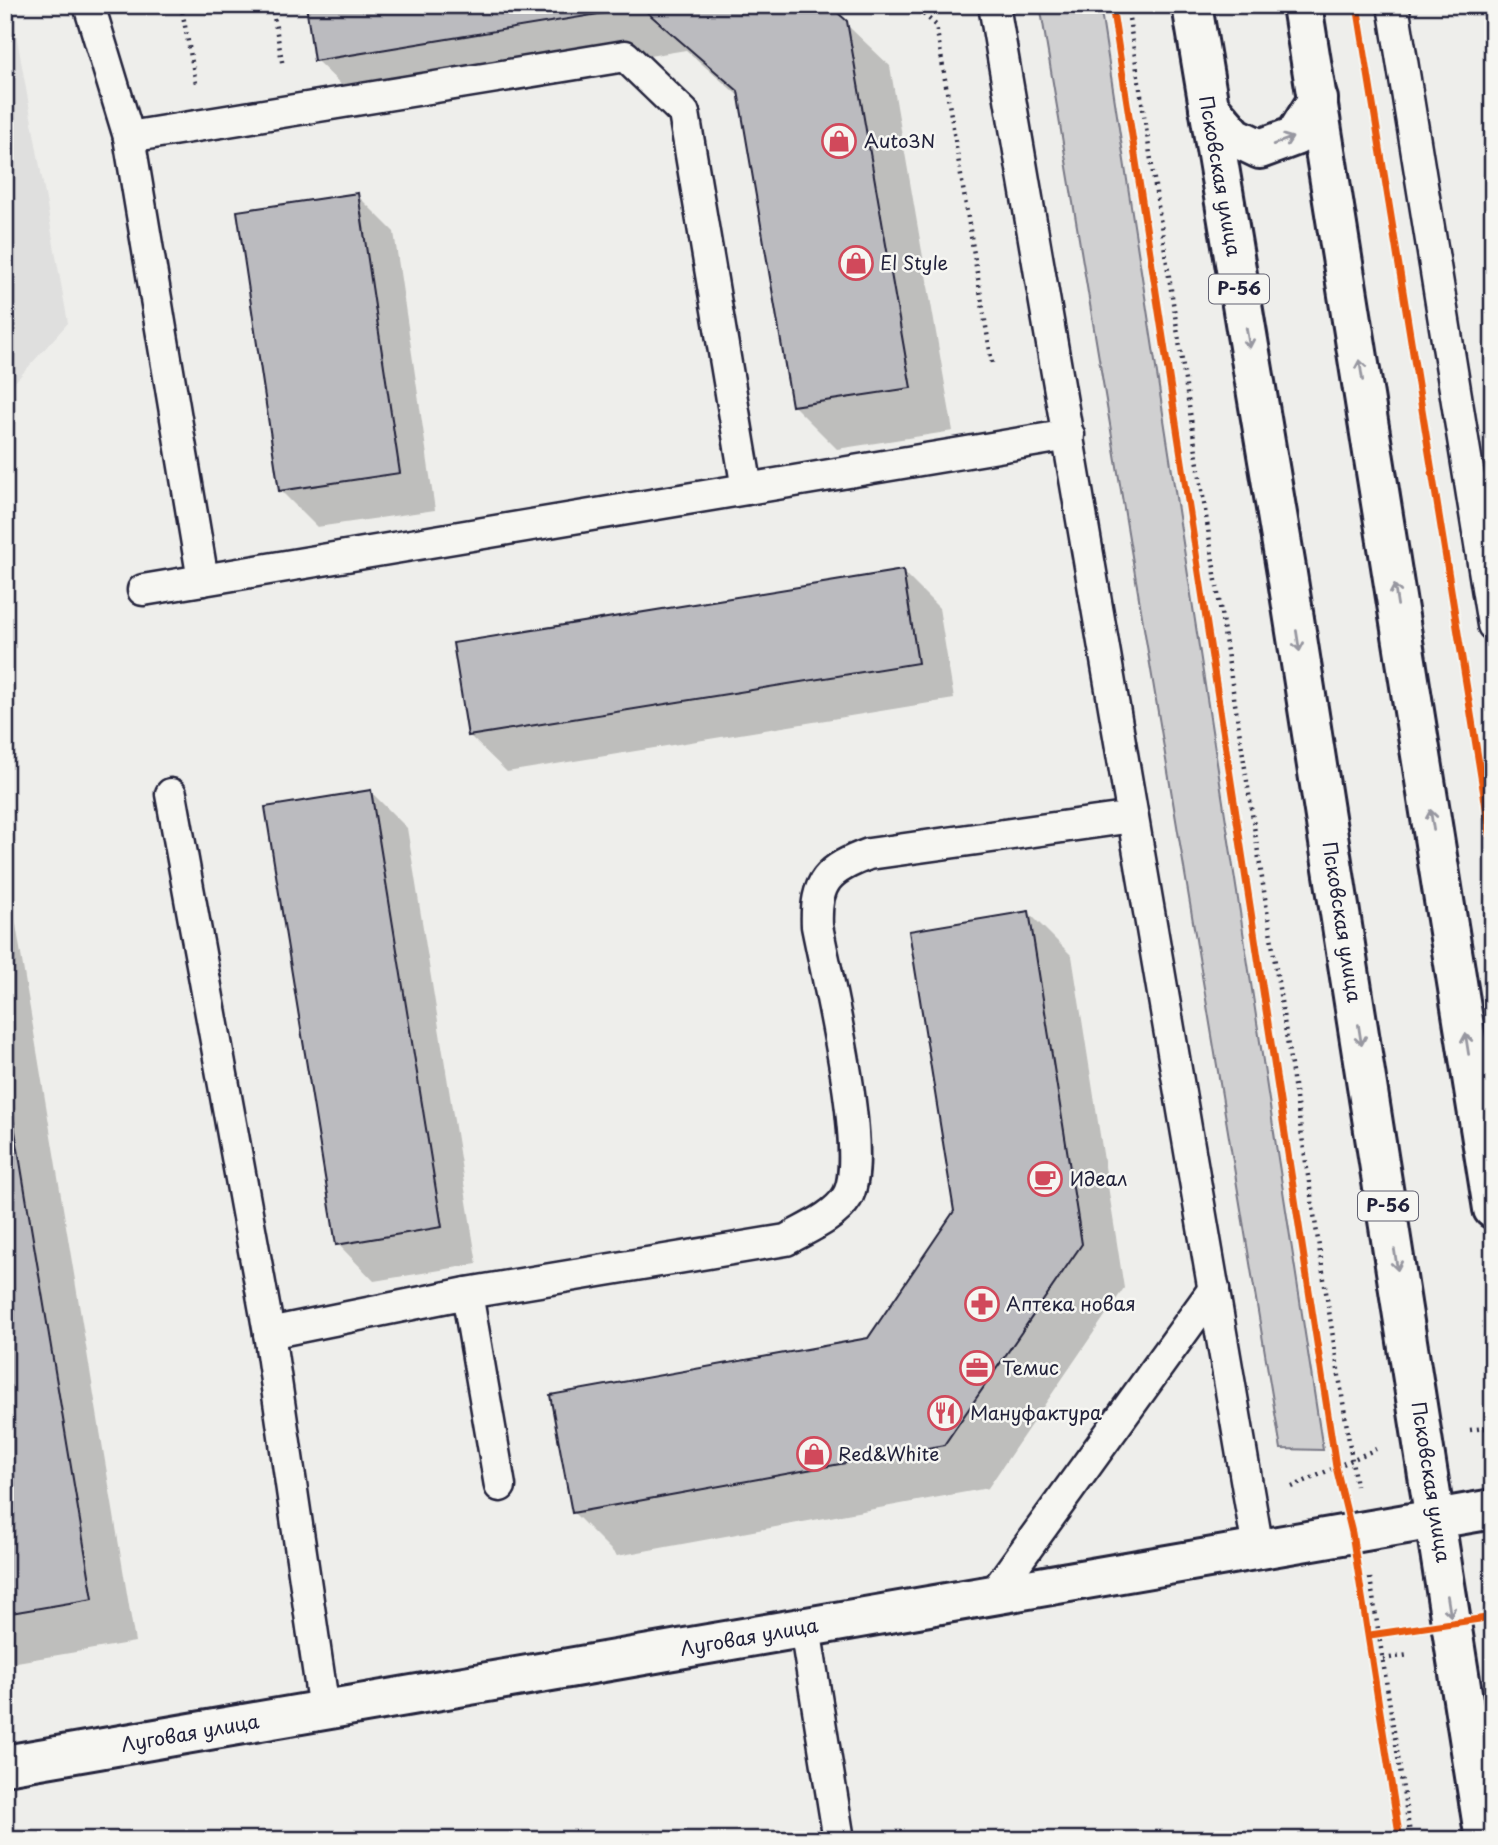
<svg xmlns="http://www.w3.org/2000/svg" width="1498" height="1845" font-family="'Playpen Sans',sans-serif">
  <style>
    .built { fill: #dfdfde }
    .green { fill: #d0d0d1; stroke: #797986; stroke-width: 2 }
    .shadow { fill: #0003 }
    .building { fill: #bbbbbf; stroke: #22223b; stroke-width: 2 }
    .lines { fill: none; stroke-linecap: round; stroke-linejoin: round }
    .lane-casing { stroke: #22223b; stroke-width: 35 }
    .secondary-casing { stroke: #22223b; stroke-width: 44 }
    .primary-casing { stroke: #22223b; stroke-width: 44 }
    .path { stroke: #22223b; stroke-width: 4.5; stroke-dasharray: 2 5; stroke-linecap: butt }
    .lane { stroke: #f6f6f2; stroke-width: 30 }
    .secondary { stroke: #f6f6f2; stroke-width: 38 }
    .primary { stroke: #f6f6f2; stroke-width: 38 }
    .cycleway-casing { stroke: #f6f6f2; stroke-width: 11 }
    .cycleway { stroke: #e8590c; stroke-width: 7 }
    .oneway { stroke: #9797a0 }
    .labels { text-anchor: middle; stroke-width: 5; stroke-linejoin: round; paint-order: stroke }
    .shield { fill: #f6f6f2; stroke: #626272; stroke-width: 2 }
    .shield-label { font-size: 18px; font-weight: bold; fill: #22223b }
    .poi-label { font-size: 19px; fill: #22223b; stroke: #f6f6f2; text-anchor: start }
    .street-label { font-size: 19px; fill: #22223b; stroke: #f6f6f2 }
  </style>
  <rect width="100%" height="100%" fill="#eeeeeb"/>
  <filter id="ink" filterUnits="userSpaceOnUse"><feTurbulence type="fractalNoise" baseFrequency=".0143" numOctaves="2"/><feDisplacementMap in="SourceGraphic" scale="14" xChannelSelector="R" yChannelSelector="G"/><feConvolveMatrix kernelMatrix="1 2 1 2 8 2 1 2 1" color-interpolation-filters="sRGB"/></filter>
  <g filter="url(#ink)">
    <path class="built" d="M5,5H11L68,323L5,393Z"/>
    <path class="green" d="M1040,5H1100L1323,1450L1281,1449Z"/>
    <g class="shadow">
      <path d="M308,5H826L890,66L953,431L837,449L794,406L741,98L686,50L360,103L316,60Z"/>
      <path d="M357,195L394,232L435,510L317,527L280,490Z"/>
      <path d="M903,572L939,608L954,699L507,772L470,736Z"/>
      <path d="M370,791L407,828L477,1264L374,1281L338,1244Z"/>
      <path d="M5,858L135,1642L5,1664Z"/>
      <path d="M1029,913L1072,956L1124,1288L988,1488L617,1556L573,1512L869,1339L956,1212Z"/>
    </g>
    <g class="building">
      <path d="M306,5H829L847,21L911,388L792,406L738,91L641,7L314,61Z"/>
      <path d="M358,193L400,473L279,491L237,211Z"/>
      <path d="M903,570L918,663L468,736L453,643Z"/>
      <path d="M371,790L442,1227L336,1245L265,807Z"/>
      <path d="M1029,911L1082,1244L944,1445L572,1513L550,1395L868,1338L954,1211L909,931Z"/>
      <path d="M5,1071L93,1599L5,1614Z"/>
    </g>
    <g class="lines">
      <g class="lane-casing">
        <g id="lane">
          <path d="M89,5L129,137L203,580"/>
          <path d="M994,5L1258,1549"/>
          <path d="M1393,5L1493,625"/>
          <path d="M129,137L625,56L684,113L747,489"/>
          <path d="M143,590L1069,435"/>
          <path d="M171,794L269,1333L324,1710"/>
          <path d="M467,1293L500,1486"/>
          <path d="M269,1333L467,1293L786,1240C805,1229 835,1217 847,1197C871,1157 827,978 817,926C815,881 828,869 869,854L1133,817"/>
          <path d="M993,1595L1214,1289"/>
          <path d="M805,1628L839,1840"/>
        </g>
      </g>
      <g class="secondary-casing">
        <path id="secondary" d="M5,1765L1493,1509"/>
      </g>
      <g class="primary-casing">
        <g id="primary">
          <path d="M1192,5L1287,574L1485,1840"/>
          <path d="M1302,5L1493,1209"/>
          <path d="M1209,107L1235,137L1260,149L1295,136L1318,99"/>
        </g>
      </g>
      <g class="path">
        <path d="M181,5L196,83"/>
        <path d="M272,5L283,67"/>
        <path d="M913,5L936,25L992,363"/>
        <path d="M1127,5L1356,1486"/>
        <path d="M1470,1430L1493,1427"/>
        <path d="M1292,1487L1376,1449"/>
        <path d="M1370,1578L1411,1840"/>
        <path d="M1383,1659L1409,1655"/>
      </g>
      <use href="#lane" class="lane"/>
      <use href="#secondary" class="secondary"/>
      <use href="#primary" class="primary"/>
      <g class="cycleway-casing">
        <g id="cycleway">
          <path d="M1112,5L1336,1467L1352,1533L1400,1840"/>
          <path d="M1357,5L1493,851"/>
          <path d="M1370,1635L1493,1617"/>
        </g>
      </g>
      <use href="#cycleway" class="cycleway"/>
    </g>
    <defs><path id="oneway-shaft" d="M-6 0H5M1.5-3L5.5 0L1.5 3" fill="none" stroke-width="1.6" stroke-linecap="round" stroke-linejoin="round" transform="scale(1.75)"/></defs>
    <g class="oneway">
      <use href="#oneway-shaft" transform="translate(1283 141) rotate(-20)"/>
      <use href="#oneway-shaft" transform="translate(1248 338) rotate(80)"/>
      <use href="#oneway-shaft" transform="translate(1361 370) rotate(-99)"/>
      <use href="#oneway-shaft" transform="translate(1396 595) rotate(-99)"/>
      <use href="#oneway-shaft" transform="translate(1298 641) rotate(81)"/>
      <use href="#oneway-shaft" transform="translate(1432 820) rotate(-99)"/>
      <use href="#oneway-shaft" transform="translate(1360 1035) rotate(81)"/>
      <use href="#oneway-shaft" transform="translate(1467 1044) rotate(-99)"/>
      <use href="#oneway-shaft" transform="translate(1396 1260) rotate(81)"/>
      <use href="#oneway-shaft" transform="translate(1449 1606) rotate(81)"/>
    </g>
  </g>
  <defs>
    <g id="shop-ring" transform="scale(1.75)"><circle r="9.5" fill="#f6f6f2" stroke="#d1495b" stroke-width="1.5"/><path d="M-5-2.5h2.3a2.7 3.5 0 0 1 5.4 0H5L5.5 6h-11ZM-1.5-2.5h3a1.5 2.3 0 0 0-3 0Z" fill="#d1495b"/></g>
    <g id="cafe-ring" transform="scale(1.75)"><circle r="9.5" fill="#f6f6f2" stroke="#d1495b" stroke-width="1.5"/><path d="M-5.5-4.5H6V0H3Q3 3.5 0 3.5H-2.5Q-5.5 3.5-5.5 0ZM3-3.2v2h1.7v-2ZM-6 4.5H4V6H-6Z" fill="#d1495b"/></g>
    <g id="pharmacy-ring" transform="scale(1.75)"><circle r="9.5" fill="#f6f6f2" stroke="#d1495b" stroke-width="1.5"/><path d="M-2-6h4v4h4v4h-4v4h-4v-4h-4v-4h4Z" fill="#d1495b"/></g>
    <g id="office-ring" transform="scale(1.75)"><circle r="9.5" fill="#f6f6f2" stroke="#d1495b" stroke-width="1.5"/><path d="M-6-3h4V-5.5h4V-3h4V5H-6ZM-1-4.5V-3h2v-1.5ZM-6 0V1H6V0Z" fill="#d1495b"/></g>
    <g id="restaurant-ring" transform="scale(1.75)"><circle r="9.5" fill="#f6f6f2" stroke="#d1495b" stroke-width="1.5"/><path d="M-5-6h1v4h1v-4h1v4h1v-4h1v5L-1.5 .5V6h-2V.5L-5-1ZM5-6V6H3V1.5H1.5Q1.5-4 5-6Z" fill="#d1495b"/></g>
  </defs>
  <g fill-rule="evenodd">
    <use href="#shop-ring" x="839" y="141"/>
    <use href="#shop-ring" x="856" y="263"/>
    <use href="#cafe-ring" x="1045" y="1179"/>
    <use href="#pharmacy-ring" x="982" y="1304"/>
    <use href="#office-ring" x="977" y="1368"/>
    <use href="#restaurant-ring" x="945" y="1413"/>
    <use href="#shop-ring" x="814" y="1454"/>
  </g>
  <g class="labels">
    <g class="shield">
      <rect x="1209" y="274.5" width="60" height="29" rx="5"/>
      <rect x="1358" y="1191.5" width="60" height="29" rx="5"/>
    </g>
    <g class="shield-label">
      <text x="1239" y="295">Р-56</text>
      <text x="1388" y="1212">Р-56</text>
    </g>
    <g class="poi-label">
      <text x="864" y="148">Auto3N</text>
      <text x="880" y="270">El Style</text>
      <text x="1070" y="1186">Идеал</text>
      <text x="1006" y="1311">Аптека новая</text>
      <text x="1002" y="1375">Темис</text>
      <text x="970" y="1420">Мануфактура</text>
      <text x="838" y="1461">Red&amp;White</text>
    </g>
    <g class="street-label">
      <text transform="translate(1220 176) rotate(80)" y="7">Псковская улица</text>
      <text transform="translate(1342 922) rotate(81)" y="7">Псковская улица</text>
      <text transform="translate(1431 1482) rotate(81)" y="7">Псковская улица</text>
      <text transform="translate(749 1637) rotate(-10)" y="7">Луговая улица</text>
      <text transform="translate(190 1733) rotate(-10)" y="7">Луговая улица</text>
    </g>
  </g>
  <rect width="1498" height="1845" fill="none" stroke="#f6f6f2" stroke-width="28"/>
  <rect x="14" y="14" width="1470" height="1817" fill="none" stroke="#22223b" stroke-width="2.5" filter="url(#ink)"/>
</svg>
